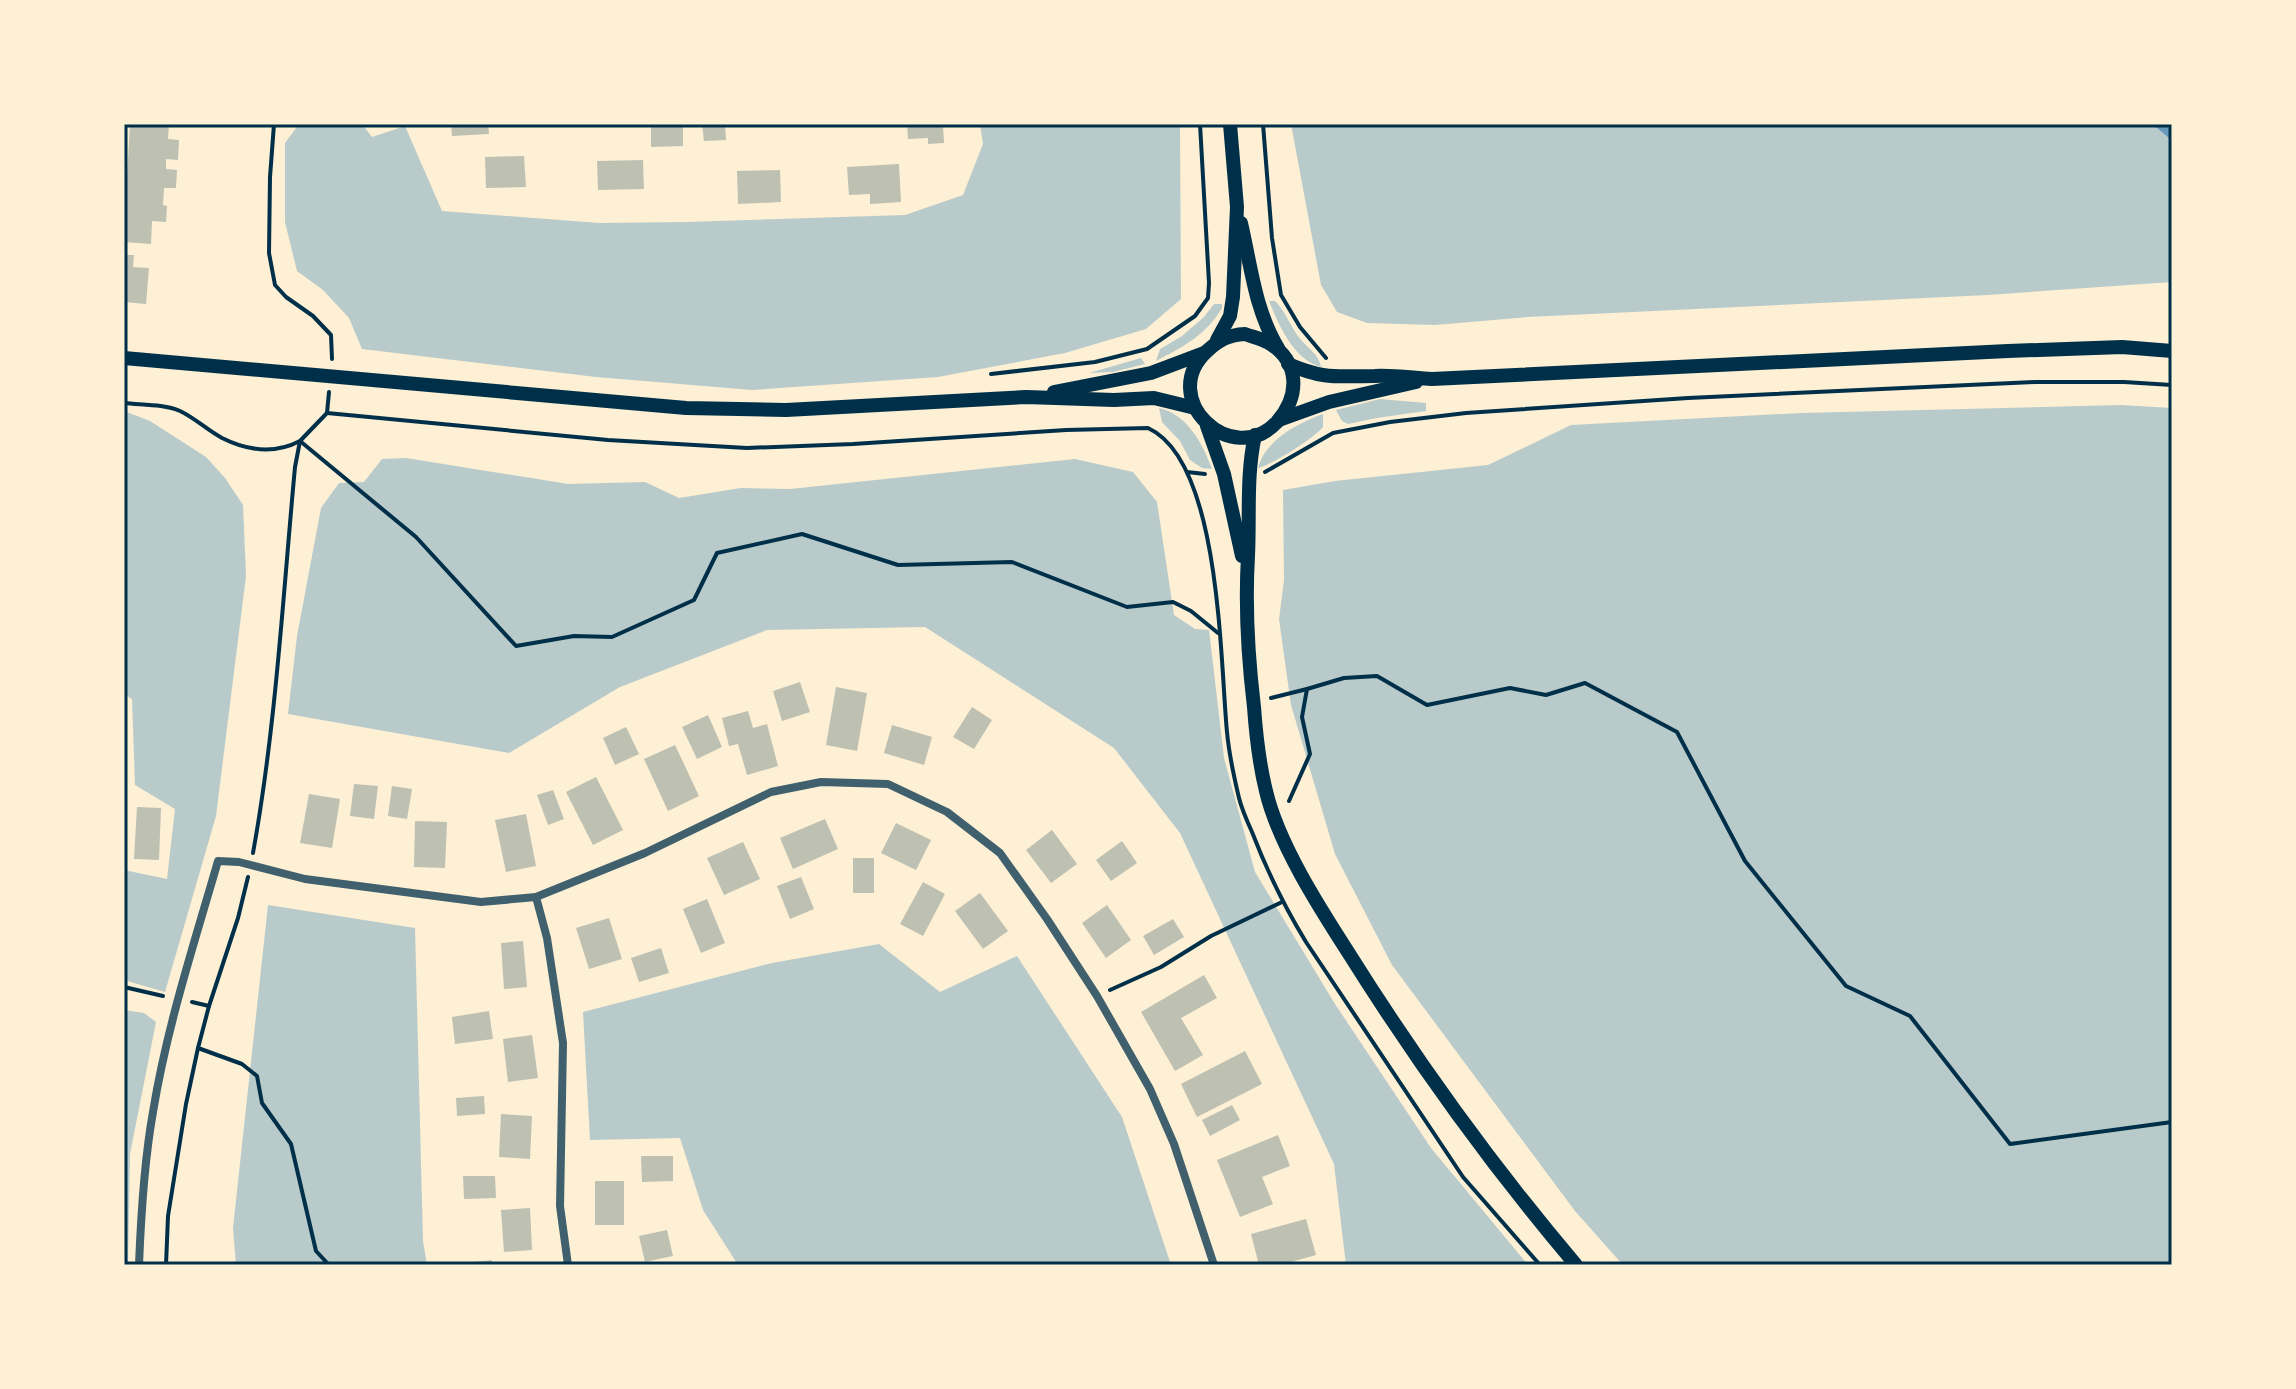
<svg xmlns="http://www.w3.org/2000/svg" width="2296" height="1389" font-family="'Sofia Sans Condensed',sans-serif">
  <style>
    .green { fill: #b9caca }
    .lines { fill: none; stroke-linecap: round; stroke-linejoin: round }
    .stream { stroke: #669bbc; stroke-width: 7 }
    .building { fill: #bec0b2 }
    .path { stroke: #003049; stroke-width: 4 }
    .minor { stroke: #3f606c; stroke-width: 8 }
    .secondary { stroke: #003049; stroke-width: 14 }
    .neatline { fill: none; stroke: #003049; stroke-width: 3 }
  </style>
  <rect width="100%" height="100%" fill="#fdf0d5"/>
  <g class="green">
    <path d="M299,124H362L372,137L405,126L442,211L599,223L687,222L905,215L963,195L983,144L980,124H1180L1181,299L1146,329L1065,353L938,377L752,390L596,377L362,349L349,318L323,290L297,271L285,222V143Z"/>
    <path d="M1291,124H2172V282L1987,295L1528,317L1435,325L1367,323L1337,312L1321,285Z"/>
    <path d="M1269,301H1275C1286,312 1291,328 1301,340C1309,349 1319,355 1321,367C1293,359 1279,325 1269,301Z"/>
    <path d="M1214,304H1222V308C1206,335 1183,347 1156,361L1160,349L1182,336L1204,317Z"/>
    <path d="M1141,358L1145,364L1113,372L1089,373Z"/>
    <path d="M1380,399L1426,403V411L1377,418L1348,424L1342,421L1336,410Z"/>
    <path d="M2121,405L2172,408V1265H1623L1575,1211L1392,965L1335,854L1291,705L1279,619L1284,580L1283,490L1335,481L1488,465L1571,425L1801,413Z"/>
    <path d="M1159,408C1187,414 1203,444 1212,469L1202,468L1190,460L1180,441L1162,422Z"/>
    <path d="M124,411L150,421L206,457L225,478L243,505L246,576L216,816L165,992L124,980V870L167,879L175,809L135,785L132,699L124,694Z"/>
    <path d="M1323,414V427C1314,438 1272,465 1258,468C1265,440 1298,423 1323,414Z"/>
    <path d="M406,458L568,484L645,482L679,498L741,488L790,489L1075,459L1133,472L1157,502L1174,615L1195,629L1209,630L1224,758L1255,872L1335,1004L1431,1148L1528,1265H1346L1334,1164L1180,833L1114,748L925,627L767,630L620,687L509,753L288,714L297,636L321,508L339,483L364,482L382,459Z"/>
    <path d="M268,905L415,928L423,1241L427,1265H236L233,1228Z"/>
    <path d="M879,944L940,992L1017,956L1122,1117L1171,1265H738L703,1210L680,1138L590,1140L583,1012L772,963Z"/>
    <path d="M124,1010L144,1013L156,1022L130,1154L128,1265H124Z"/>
  </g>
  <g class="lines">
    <path class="stream" d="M2158,124L2172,136"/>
  </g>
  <g class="building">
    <path d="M130,124H169L168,139L179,140L178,160L166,159V169L177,170L176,188H164L163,205L167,206L166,222L152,221L151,244L124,242V195H126Z"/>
    <path d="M451,124H488L489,134L452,136Z"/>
    <path d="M651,124H683V146L651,147Z"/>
    <path d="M702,124H725L726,140L704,141Z"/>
    <path d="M907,124H928V127L943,126L944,143L928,144V138L908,139Z"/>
    <path d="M524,156L526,187L486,188L485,157Z"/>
    <path d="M643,160L644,189L598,190L597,161Z"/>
    <path d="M899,164L901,202L870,204V194L849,195L847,167Z"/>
    <path d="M780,170L781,202L738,204L737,171Z"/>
    <path d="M124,255H134L133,267L149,268L146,304L124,302Z"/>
    <path d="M800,682L810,712L782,721L773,691Z"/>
    <path d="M836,687L867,693L857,751L826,745Z"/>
    <path d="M972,707L992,720L974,749L953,737Z"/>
    <path d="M748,711L753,728L767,724L778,766L747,775L738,744L729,746L722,718Z"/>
    <path d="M708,715L722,747L697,759L682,727Z"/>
    <path d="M892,725L932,737L924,765L884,753Z"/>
    <path d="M626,727L639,754L615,765L603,738Z"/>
    <path d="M675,745L699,796L668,811L644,759Z"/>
    <path d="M596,777L623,830L593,845L566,792Z"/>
    <path d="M354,784L378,786L374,819L350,816Z"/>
    <path d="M392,786L412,789L407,819L388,816Z"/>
    <path d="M553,790L564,819L548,825L537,795Z"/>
    <path d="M309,794L340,799L332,848L300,843Z"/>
    <path d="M137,807L161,808L159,860L134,859Z"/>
    <path d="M526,814L536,866L506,872L495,820Z"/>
    <path d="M825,819L838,849L793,869L780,838Z"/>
    <path d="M415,821L447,822L445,868L414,867Z"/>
    <path d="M896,823L931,840L916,870L881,853Z"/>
    <path d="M1052,830L1077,864L1051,883L1026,850Z"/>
    <path d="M1122,841L1137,863L1111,881L1096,860Z"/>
    <path d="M743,842L760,879L724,895L707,858Z"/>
    <rect x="853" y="858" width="21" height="35"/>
    <path d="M801,877L814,909L790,919L777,886Z"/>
    <path d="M923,882L945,894L923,936L900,924Z"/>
    <path d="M980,893L1008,931L983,949L955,911Z"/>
    <path d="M707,899L725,943L701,953L683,909Z"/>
    <path d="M1107,905L1131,940L1106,958L1082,923Z"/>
    <path d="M609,918L622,959L589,969L576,928Z"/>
    <path d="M1173,919L1184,937L1154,955L1143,936Z"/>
    <path d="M523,941L527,987L504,989L501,943Z"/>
    <path d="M661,948L669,973L639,982L631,958Z"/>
    <path d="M1204,975L1217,998L1181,1018L1203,1055L1175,1071L1141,1012Z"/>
    <path d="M489,1011L493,1039L455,1044L452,1017Z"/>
    <path d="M532,1035L538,1078L508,1082L503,1039Z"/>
    <path d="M1245,1051L1262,1084L1197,1117L1181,1084Z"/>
    <path d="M484,1096L485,1114L457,1116L456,1098Z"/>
    <path d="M1232,1105L1240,1120L1210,1136L1202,1120Z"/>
    <path d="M501,1114L532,1116L530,1159L499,1157Z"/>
    <path d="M1278,1135L1290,1166L1262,1177L1273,1204L1240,1217L1217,1160Z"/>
    <path d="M641,1156H673V1181L642,1182Z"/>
    <path d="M463,1176H495L496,1198L464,1199Z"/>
    <rect x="595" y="1181" width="29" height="44"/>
    <path d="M530,1208L532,1250L504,1252L501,1210Z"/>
    <path d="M1306,1219L1316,1255L1280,1265H1259L1251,1234Z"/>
    <path d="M667,1230L673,1256L645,1262L639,1236Z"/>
    <path d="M492,1260V1265H465V1263Z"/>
  </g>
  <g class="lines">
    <g class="path">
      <path d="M274,124L270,177L269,253L275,285L286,297L313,316L331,335L332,359"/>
      <path d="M1263,124L1272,238L1281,295L1300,327L1326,358"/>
      <path d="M991,374L1095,362L1147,349L1195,316L1208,298L1209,283L1200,124"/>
      <path d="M124,403C142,405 164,404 180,411C195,418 207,430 222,438C248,451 275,454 300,441L416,537L516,646L574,636L612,637L694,600L717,553L802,534L898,565L1012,562L1127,607L1173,602L1191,611L1218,633"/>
      <path d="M327,413L608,440L747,448L853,444L1066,430L1148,428C1221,461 1220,661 1227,732C1229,754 1234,777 1239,798C1242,810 1247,821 1252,832C1267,871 1284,906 1306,942L1463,1177L1540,1265"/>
      <path d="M1187,472L1205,474"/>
      <path d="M1265,472L1333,433L1390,422L1466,413L1688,398L2035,382H2124L2172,385"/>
      <path d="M1271,698L1307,689"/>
      <path d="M1289,801L1310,754L1302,717L1307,689L1344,678L1377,676L1427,705L1510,688L1546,695L1585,683L1677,732L1745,861L1846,986L1910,1016L2010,1144L2172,1122"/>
      <path d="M253,853C276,726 283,595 295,467L300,441L327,413L329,392"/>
      <path d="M124,987L163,996"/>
      <path d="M1110,990L1161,967L1211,936L1282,902"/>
      <path d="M192,1002L209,1006"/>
      <path d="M198,1048L242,1064L257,1076L262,1103L291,1144L316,1251L329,1265"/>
      <path d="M166,1265L168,1216L186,1104L198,1048L209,1006L238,918L248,877"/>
    </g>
    <g class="minor">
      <path d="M536,897L547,938L563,1043L560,1206L568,1265"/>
      <path d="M139,1265C141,1214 144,1162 153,1112C167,1026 194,944 218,861L239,862L305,879L481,902L536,897L645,853L771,792L821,782L888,784L947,812L1000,853L1047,919L1097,996L1150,1089L1174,1144L1214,1265"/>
    </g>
    <g class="secondary">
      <path d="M1241,223C1251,266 1255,310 1278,348"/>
      <path d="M1245,334C1253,337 1262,339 1269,343C1300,362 1300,396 1277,422C1232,470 1156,398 1207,351C1220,339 1229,335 1245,334Z"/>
      <path d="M1217,340L1230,316L1233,297L1237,207L1230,124"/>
      <path d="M124,358L686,408L786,410L1026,397L1114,400L1154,398L1195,408"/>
      <path d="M1288,364C1325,380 1337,376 1375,376C1394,375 1413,378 1432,379L2008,351L2122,347L2172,351"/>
      <path d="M1054,392L1151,373L1204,353"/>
      <path d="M1279,420L1329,402L1416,382"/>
      <path d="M1207,426L1224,474L1242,556"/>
      <path d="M1255,435C1246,476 1250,515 1248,556C1245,606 1248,657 1254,707C1256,735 1259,763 1266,791C1278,843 1319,907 1348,952C1417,1062 1492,1166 1576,1265"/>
    </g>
  </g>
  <rect width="2296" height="1389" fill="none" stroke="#fdf0d5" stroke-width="252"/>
  <rect x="126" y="126" width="2044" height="1137" class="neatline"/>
</svg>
